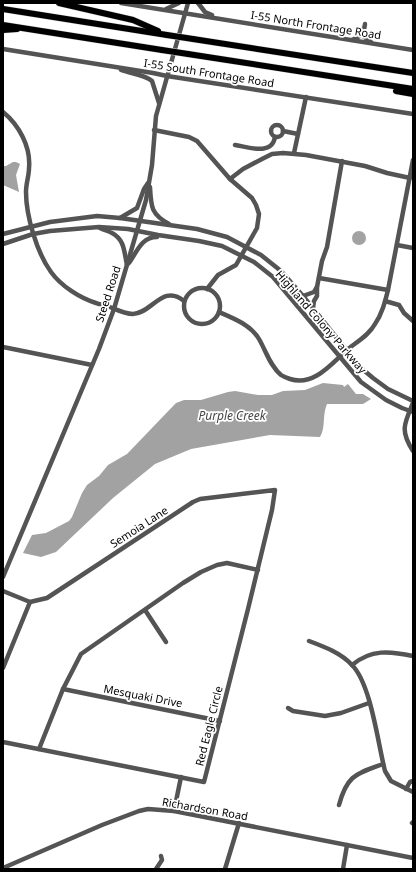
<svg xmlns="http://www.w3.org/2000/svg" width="416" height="872" font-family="'Noto Sans',sans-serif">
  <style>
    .water { fill: #a2a2a2 }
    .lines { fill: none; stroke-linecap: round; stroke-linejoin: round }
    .highway-casing { stroke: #dbdbdb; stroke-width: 7 }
    .minor { stroke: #545454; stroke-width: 4.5 }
    .highway { stroke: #000; stroke-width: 6 }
    .highway-bridge-casing { stroke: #dbdbdb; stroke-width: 7; stroke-linecap: butt }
    .highway-bridge { stroke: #000; stroke-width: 6 }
    .labels { text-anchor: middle; stroke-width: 3.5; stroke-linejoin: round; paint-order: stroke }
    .street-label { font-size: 11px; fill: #000; stroke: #fff }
    .water-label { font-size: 12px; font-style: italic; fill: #434343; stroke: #fff }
  </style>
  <rect width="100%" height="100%" fill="#fff"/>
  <g class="water">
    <path d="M13,162H16L20,164L16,175L19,192L3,185V166H6Z"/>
    <circle cx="359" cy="238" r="7"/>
    <path d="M323,383L343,385L344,387L348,384L356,394H363L371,399L363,404H327C322,415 326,427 320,437L270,435L191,449L155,464L113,498L56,552L41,557L23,553L32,535L46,533L69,521L72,517L82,493L87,485L99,476L108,465L127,454L176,403L184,400H201L228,392L235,391L258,395H272L283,391L305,390Z"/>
  </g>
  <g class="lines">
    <g class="highway-casing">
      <g id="highway">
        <path d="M59,3L133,20L158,31"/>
        <path d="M3,9L167,35"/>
        <path d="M3,25L162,50"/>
        <path d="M3,30L17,29"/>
        <path d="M193,39L413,73"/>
        <path d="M188,54L413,89"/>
        <path d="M396,91L413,94"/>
      </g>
    </g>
    <g class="minor">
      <path d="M121,3L413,50"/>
      <path d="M198,3L205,12L212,15"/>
      <path d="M166,9L179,3"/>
      <path d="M365,24L363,36L371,42"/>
      <path d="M352,40L360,36L362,29"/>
      <path d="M3,49L153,73L167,76L413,114"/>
      <path d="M121,70C132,74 144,74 152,81L159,103"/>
      <path d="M3,112C19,125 31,147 29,168C29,176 26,183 26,192C26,216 37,253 51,272C61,286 80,298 96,303C100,305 106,304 110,307C117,310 125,314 133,314C151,314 163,283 184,301"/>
      <circle cx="277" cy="131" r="6"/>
      <path d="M154,130L189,137L197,141L230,179L252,198L256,205L259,214L257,228L236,265L218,275L207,289"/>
      <path d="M283,131L298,134"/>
      <path d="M235,145C248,147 272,156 275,137"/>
      <path d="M294,153L306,97"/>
      <path d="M230,179L243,169L262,159L272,154L283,153L306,155L365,166L387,173L410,178"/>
      <path d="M150,187C151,207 151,214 169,224"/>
      <path d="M120,218L137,208L144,189L148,183"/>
      <path d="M100,228C104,230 108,231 112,233C125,240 124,252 127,265"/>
      <path d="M3,234L50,222L97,216L120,218L197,229L227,237L261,255L281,271L303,296L360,367L373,378L388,389L413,401"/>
      <path d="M3,244L33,234L50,231L99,227L128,229L158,235L199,241L222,246L254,262L273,277L361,382L386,400L402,408L413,412"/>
      <path d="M397,245L413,248"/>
      <path d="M129,263C137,252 141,237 157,237"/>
      <path d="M319,278L388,290"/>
      <circle cx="202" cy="306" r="18"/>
      <path d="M303,296L314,292L317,287"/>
      <path d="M385,301L399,305L404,313L413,321"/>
      <path d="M313,308L314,301L317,296V287L322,261L327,247L342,161"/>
      <path d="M219,312C233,318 251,325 259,339C266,351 270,366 281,375C284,377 287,378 290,379C314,387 332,363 348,349C358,341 369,335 375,324C382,314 385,302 388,290L413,160"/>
      <path d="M3,347L92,365"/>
      <path d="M413,403C404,424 400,431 413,451"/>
      <path d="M3,577L99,349L114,309L146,200L152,165L156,116L188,3"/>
      <path d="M3,591L30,602L47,598L193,502L200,499L275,490L272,510L248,609L204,782L3,742"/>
      <path d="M145,610L166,642"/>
      <path d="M309,641C325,647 341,653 352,665C371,684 378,744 385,771L391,781L413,792"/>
      <path d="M352,665C371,649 390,651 413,656"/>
      <path d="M3,668L30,602"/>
      <path d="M63,689L220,721"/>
      <path d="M288,708L293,711L325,716L341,713L369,703"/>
      <path d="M39,749L63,689L81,654L183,583L201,572L217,565L227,563L258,570"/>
      <path d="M406,789L410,782L413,781"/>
      <path d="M339,805C347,775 356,774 383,764"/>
      <path d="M174,811L181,777"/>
      <path d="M412,823L413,822"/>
      <path d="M3,868L102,825L139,811L148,809L174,811L413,858"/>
      <path d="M156,869L162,860L161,856"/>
      <path d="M225,869L239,823"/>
      <path d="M343,869L347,845"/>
    </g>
    <use href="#highway" class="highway"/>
    <g class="highway-bridge-casing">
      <g id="highway-bridge">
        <path d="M167,35L193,39"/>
        <path d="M162,50L188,54"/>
      </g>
    </g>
    <use href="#highway-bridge" class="highway-bridge"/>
  </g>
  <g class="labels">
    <g class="street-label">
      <text transform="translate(316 25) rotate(9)" y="4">I-55 North Frontage Road</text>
      <text transform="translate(209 73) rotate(9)" y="4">I-55 South Frontage Road</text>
      <text transform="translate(108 294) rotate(-72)" y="4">Steed Road</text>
      <text transform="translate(321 322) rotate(49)" y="4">Highland Colony Parkway</text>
      <text transform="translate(139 527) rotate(-33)" y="4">Semoia Lane</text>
      <text transform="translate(143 696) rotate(11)" y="4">Mesquaki Drive</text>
      <text transform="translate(209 726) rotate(-76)" y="4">Red Eagle Circle</text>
      <text transform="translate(205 809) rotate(10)" y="4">Richardson Road</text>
    </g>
    <g class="water-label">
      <text x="232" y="420">Purple Creek</text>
    </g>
  </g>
  <rect width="416" height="872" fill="none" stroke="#000000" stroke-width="8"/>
</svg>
